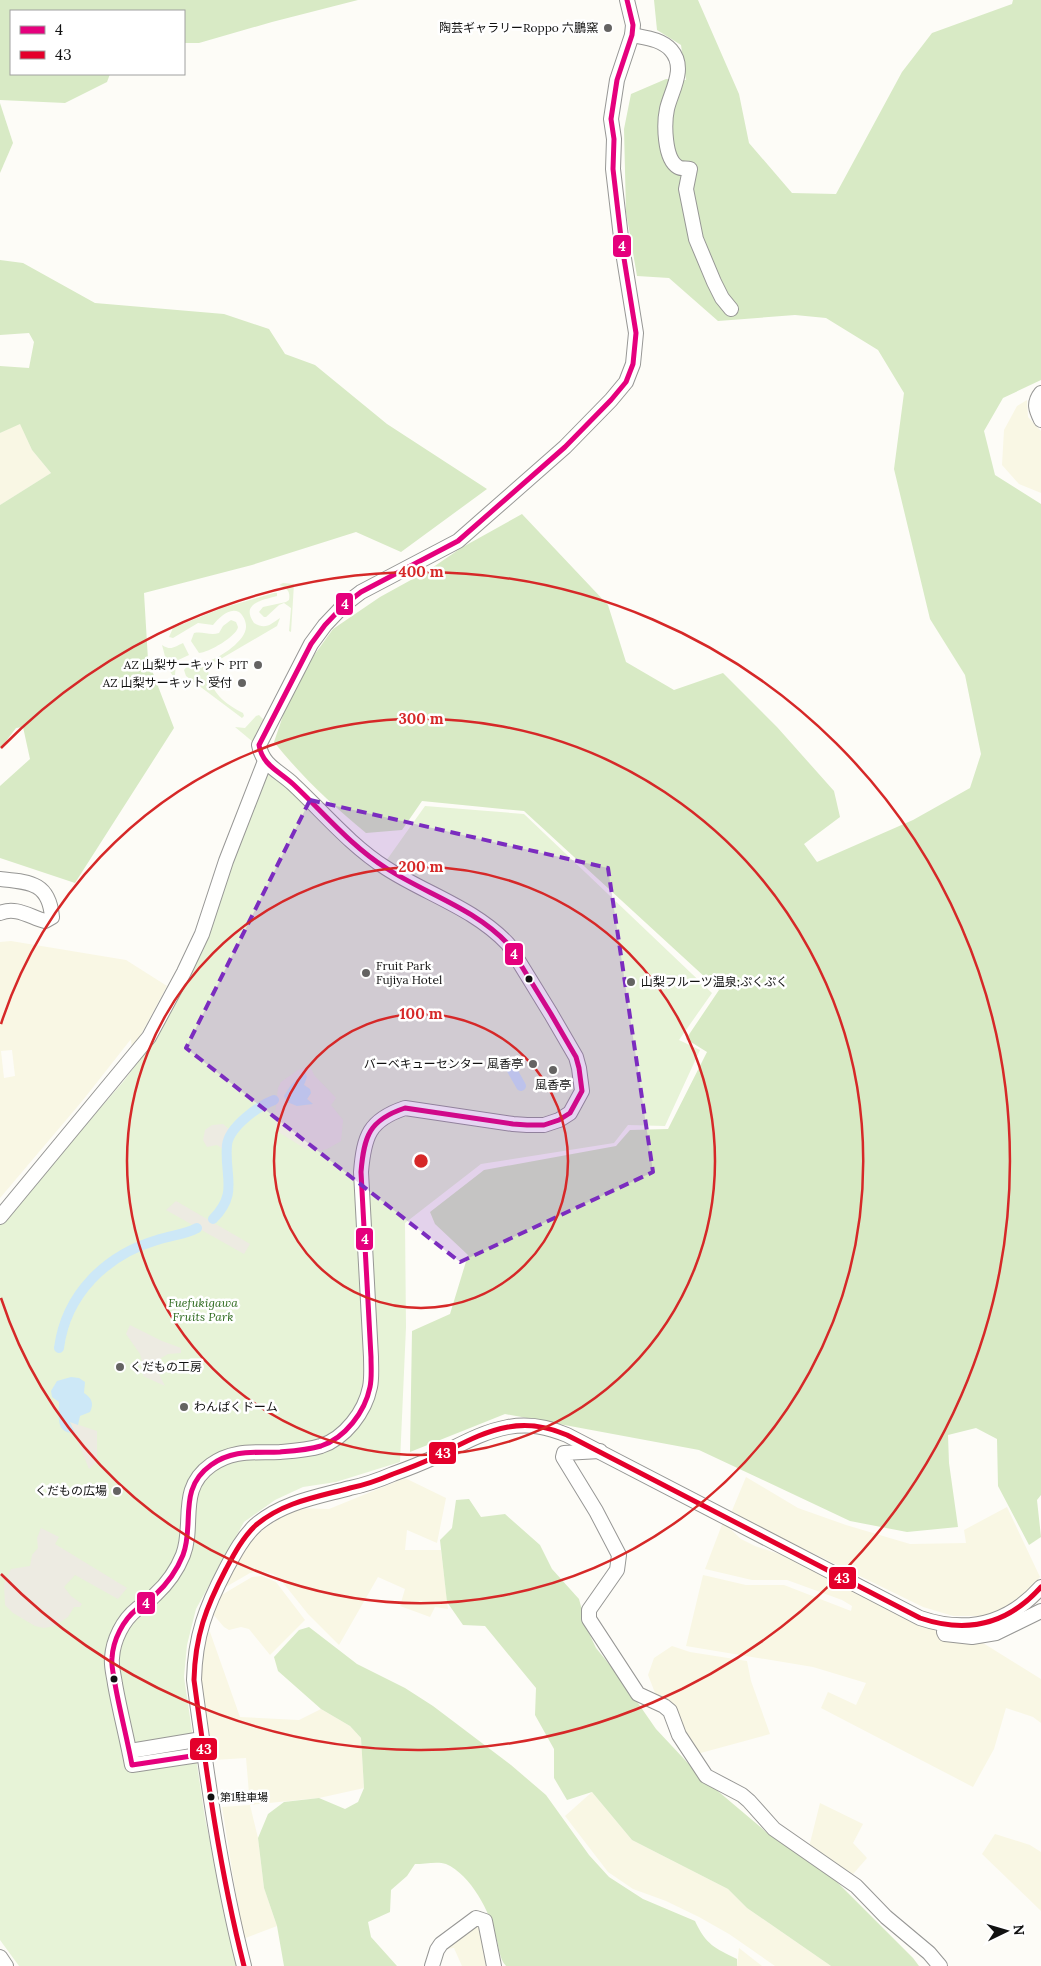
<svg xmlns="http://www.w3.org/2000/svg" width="1041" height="1966" font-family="Lora,'Noto Sans JP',serif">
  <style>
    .farmland { fill: #f9f7e4; fill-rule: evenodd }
    .green { fill: #e7f3d7 }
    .forest { fill: #d8eac5 }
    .plaza { fill: #edebe2; fill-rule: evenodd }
    .water { fill: #cde8f7 }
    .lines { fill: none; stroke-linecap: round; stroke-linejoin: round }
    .canal { stroke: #cde8f7; stroke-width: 10 }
    .minor-casing { stroke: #979795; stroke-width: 16 }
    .minor { stroke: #fffffe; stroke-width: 14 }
    .bus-1-casing { stroke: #fff; stroke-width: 9 }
    .bus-2-casing { stroke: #fff; stroke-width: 9 }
    .bus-1 { stroke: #e5007d; stroke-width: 5 }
    .bus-2 { stroke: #e4002b; stroke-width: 5 }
    .marked { fill: #7b2cbf; fill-opacity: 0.2; stroke: #7b2cbf; stroke-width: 4; stroke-dasharray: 10 6; stroke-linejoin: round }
    .ring { fill: none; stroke: #d62828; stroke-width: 2.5 }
    .poi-dot { fill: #646362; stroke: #fff; stroke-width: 2 }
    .bus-dot { fill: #111; stroke: #fff; stroke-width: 2 }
    .labels { text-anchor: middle; stroke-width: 5; stroke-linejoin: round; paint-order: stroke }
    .bus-label { font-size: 11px; fill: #111; stroke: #fff; text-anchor: start }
    .poi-label { font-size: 12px; fill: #111; stroke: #fff; text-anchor: end }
    .park-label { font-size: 12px; font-style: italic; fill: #2f6b1f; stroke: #fff }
    .centre { fill: #d62828; stroke: #fff; stroke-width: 2.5 }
    .ring-label { font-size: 15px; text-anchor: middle; font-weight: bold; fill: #d62828; stroke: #fff; stroke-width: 5; stroke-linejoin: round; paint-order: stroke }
    .line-badge { stroke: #fff; stroke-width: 2 }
    .badge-label { font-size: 14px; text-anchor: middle; font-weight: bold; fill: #fff }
  </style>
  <rect width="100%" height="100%" fill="#fdfcf7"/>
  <g class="farmland">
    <path d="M1027,400L1028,417L1041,431V493L1019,484L1002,465L1004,430L1017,406Z"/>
    <path d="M20,423L32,450L51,473L0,505V433Z"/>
    <path d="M11,941L126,960L167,986L132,1051L131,1039L83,1100L0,1198V942ZM12,1050L15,1076L4,1078L1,1051Z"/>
    <path d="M746,1477L798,1508L846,1525L910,1544L966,1543L964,1530L1007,1507L1040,1577L1027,1592L1007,1608L982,1616H953L923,1607L731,1513Z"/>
    <path d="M405,1478L446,1498L437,1543L407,1530L405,1550H441L448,1609L435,1607L430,1617L400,1606L405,1589L378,1577L339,1645L308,1614L280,1579L273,1574L259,1571L250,1573L224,1588L243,1549L264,1529L290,1511L296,1508L329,1509Z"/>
    <path d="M723,1522L741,1539L755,1546L800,1561L933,1629L942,1636L965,1643H983L1041,1679V1723L1033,1717L1006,1708L994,1749L973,1787L821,1708L828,1692L856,1705L866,1683L813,1667L686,1646L703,1575L746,1585H784L851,1611L852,1606L842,1600L787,1580H752L705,1569Z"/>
    <path d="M262,1576L276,1582L305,1620L270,1655L249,1629L241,1627L229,1630L224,1627L211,1612L218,1597L252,1577Z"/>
    <path d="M210,1632L240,1717L299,1720L321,1709L350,1726L361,1738L364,1788L319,1798L250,1805L258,1838L264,1888L277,1926L243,1939L222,1807L250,1805L246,1758L214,1760L201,1687L200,1670L203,1636Z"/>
    <path d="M672,1646L690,1652L747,1661L751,1681L770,1734L697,1754L670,1703L657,1698L648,1675L654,1658Z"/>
    <path d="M592,1792L632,1840L728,1889L747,1908L831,1966H775L729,1934L699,1917L666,1901L633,1889L608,1872L565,1816Z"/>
    <path d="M820,1803L863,1824L853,1843L867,1858L853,1874L809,1847Z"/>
    <path d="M995,1834L1030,1845L1041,1852V1911L982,1854Z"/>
    <path d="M475,1924L481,1927L490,1966H462L454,1948L445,1949Z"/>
    <path d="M739,1948L762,1966H737Z"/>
  </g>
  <g class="green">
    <path d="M283,583L294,584L291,632L289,631L291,608L284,603L279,605L266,617H264L259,612L263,607L286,602L289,600C291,591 286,587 279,585Z"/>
    <path d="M274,593H277V596C263,600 240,603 254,623C266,630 271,624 280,618L277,626L212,664L208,670C210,692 225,704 243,713L244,716L242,718L186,676L184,670C189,662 200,664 209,661C221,657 247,640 246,626C246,621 243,615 239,612C229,607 219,618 213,625L198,623L173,638L169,637L173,628L222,608Z"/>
    <path d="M231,620L236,622L238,627C237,636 208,653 199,653L191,641L194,633C203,631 210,636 219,633L223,626Z"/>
    <path d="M183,643L189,655L176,661L175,675L178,681C167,673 166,658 162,645C171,651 174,647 183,643Z"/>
    <path d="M259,715L264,720L253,742L235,727L245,728L256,716Z"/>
    <path d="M263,766L370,854L386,861L425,806L524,814L712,993L679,1040L700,1050L665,1126L628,1125L614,1143L481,1164L405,1223L406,1327L400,1462L336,1482L303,1487L275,1500L244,1522L196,1609L187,1645L184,1677L205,1818L237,1966H19L0,1940V1223L123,1082L151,1045Z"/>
  </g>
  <g class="forest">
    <path d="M0,0H358L272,22L199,43H184V11H11V74H110L107,82L65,103L0,100Z"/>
    <path d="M654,0H698L739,94L749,143L792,193L836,194L902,72L932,33L1012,4L1013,0H1041V380L1003,398L984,431L995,475L1041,504V1495L1037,1500L1041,1537L1029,1545L998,1486L997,1439L976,1428L948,1435L949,1463L958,1527L907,1532L850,1521L699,1450L505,1414L410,1452L412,1331L450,1314L468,1255L435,1224L430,1212L484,1170L616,1146L630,1130L668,1129L707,1052L686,1039L719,990L524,811L422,801L402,830L366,833C332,805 302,777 274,742L288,701L312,658L333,629L380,597L429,570L461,548L522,514L608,605L626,662L674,690L723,673L777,727L834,791L840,817L804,844L817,862L913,820L970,788L981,754L965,675L930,619L894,469L904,393L878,350L826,318L795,315L718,321L669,278L637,276L626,212L624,129L631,94L666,79L686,80L681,45L657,30Z"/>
    <path d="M0,103L13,143L0,173Z"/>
    <path d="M0,260L23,263L95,303L224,314L269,329L285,354L315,365L387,424L487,489L401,552L356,532L252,565L144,593L148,660L174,728L75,883L0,858V786L30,759L23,727L16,728L0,749V505L51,473L32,450L20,424L0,433V366L29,368L34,342L29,333L0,335Z"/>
    <path d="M469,1499L481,1517L505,1514L540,1545L552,1569L579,1599L587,1629L596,1648L622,1680L656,1729L700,1776L771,1836L817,1862L913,1958L919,1966H831L747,1908L728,1889L632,1840L592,1792L567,1800L554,1778V1749L535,1715L536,1688L485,1626L463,1625L447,1602L440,1540L452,1528L456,1500Z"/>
    <path d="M309,1627L357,1664L405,1688L433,1706L511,1765L546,1795L589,1855L609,1877L643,1899L695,1921C706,1945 715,1948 737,1959V1966H506C499,1959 499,1946 496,1937C490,1912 471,1875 446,1864C438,1861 424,1864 415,1864L407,1876L391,1890L390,1912L368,1922L371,1937L397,1966H284L277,1926L264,1888L258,1838L268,1814L284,1802L319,1798L345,1809L358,1802L364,1788L361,1738L350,1726L321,1709L278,1671L274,1657L299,1630Z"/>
  </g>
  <g class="plaza">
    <path d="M310,1066L314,1075L336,1098L331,1105L343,1120L341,1141L327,1149L317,1151L304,1148L280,1133L276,1127L275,1116L278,1088L281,1082L298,1070ZM305,1080L304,1085L310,1089L311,1093L307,1099L313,1104L298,1106L284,1099L285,1092L291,1085Z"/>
    <path d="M223,1124L231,1131L223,1149L217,1145L207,1147L203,1140L205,1130L212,1125Z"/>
    <path d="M176,1201L245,1241L250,1244L244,1254L166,1210Z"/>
    <path d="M130,1325L162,1341L181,1348V1353L168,1354L158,1360V1372L165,1386L143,1376V1365L140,1354L126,1334Z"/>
    <path d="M70,1422L97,1431V1461L89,1469Z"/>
    <path d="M41,1528L59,1537L55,1544L127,1588L118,1599L75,1575L64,1587L71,1596L82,1604L80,1607H74L68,1617L54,1626L44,1628L35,1626L13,1613L5,1605L4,1584L11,1569L30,1566L32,1555L38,1548L37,1538Z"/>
  </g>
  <g class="water">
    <path d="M305,1072L307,1077L304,1085L310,1089L311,1093L307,1099L313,1104L297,1106L287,1102L284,1096L291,1085Z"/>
    <path d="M71,1377L79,1378L85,1382L84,1393C92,1398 94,1404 90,1412L80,1416L78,1425L70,1422L75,1433C55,1434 59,1416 59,1402L52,1397L51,1391L57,1381Z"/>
  </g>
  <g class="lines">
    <g class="canal">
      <path d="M508,1063L521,1086"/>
      <path d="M213,1219C239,1193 224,1176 227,1145C229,1127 258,1106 274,1100"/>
      <path d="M59,1348C66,1294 106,1255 157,1240C171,1235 184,1235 197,1228"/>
    </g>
    <g class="minor-casing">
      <g id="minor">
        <path d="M632,35C646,38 661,39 671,50C687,68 671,91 667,109C664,123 664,159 678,167C681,169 686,168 690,169L686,189L696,239L714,282L722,298L731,309"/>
        <path d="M1041,393C1033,403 1036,410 1041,420"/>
        <path d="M0,879C29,882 49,882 52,917L45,921C30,917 16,906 0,913"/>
        <path d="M0,1217L149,1037L184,972L202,934L226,861L265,761"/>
        <path d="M600,1451L564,1453L563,1457L596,1511L619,1555L617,1570L589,1610V1619L638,1694L664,1706L670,1711L679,1735L706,1776L742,1795L749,1801L774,1829L856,1886L886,1917L929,1953L940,1966"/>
        <path d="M944,1632L945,1634L972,1637L996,1633L1041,1611"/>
        <path d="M130,1751L202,1739"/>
        <path d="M205,1754L132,1765C127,1738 120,1712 115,1684C114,1676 111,1666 112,1658C113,1640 123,1620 137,1609C143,1604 150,1601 155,1595C167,1584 177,1570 183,1555C195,1524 177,1489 211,1465C233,1449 255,1453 280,1452C293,1451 308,1450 321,1446C345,1438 365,1412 370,1387C372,1378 371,1367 371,1357L361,1172C364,1136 369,1120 405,1108L513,1124L527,1125H544L559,1120L570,1113L582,1091L579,1068L576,1057L551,1014L508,944C474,908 426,894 386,868C351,846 323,812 293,784C279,771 262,765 259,745L311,644L325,625L344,605L361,592L458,541L565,447L611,400L626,382L633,364L636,333L622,246L613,169L614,139L611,119L617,80L632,35L633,25L627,0"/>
        <path d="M0,1957L6,1966"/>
        <path d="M244,1966C220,1872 207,1776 194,1680C195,1636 206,1607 226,1569C234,1554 243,1537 256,1525C283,1502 317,1497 350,1488C365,1485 379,1480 393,1474C407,1469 422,1463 435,1457C460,1445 481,1432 508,1427C530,1423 548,1427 567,1435L920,1618C967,1634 1008,1624 1041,1587"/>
        <path d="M432,1966L437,1950L441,1944L476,1918L485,1921L494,1966"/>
      </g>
    </g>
    <use href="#minor" class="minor"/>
    <g class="bus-1-casing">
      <path id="bus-1" d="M205,1754L132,1765C127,1738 120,1712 115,1684C114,1676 111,1666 112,1658C113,1640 123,1620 137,1609C143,1604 150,1601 155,1595C167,1584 177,1570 183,1555C195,1524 177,1489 211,1465C233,1449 255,1453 280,1452C293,1451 308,1450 321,1446C345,1438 365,1412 370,1387C372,1378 371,1367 371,1357L361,1172C364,1136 369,1120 405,1108L513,1124L527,1125H544L559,1120L570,1113L582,1091L579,1068L576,1057L551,1014L508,944C474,908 426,894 386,868C351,846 323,812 293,784C279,771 262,765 259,745L311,644L325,625L344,605L361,592L458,541L565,447L611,400L626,382L633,364L636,333L622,246L613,169L614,139L611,119L617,80L632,35L633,25L627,0"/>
    </g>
    <g class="bus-2-casing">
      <path id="bus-2" d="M244,1966C220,1872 207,1776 194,1680C195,1636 206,1607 226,1569C234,1554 243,1537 256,1525C283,1502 317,1497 350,1488C365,1485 379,1480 393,1474C407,1469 422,1463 435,1457C460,1445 481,1432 508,1427C530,1423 548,1427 567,1435L920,1618C967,1634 1008,1624 1041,1587"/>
    </g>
    <use href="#bus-1" class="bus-1"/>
    <use href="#bus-2" class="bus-2"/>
  </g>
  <path class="marked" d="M310,800L608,868L653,1172L460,1262L186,1048Z"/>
  <g class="ring">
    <circle cx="421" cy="1161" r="147"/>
    <circle cx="421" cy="1161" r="294"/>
    <path d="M1 1024A442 442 0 1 1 1 1298"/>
    <path d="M1 748A589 589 0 1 1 1 1574"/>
  </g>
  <g class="poi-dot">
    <circle cx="608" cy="28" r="5"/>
    <circle cx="258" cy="665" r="5"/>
    <circle cx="242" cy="683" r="5"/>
    <circle cx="366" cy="973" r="5"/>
    <circle cx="631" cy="982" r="5"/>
    <circle cx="533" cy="1064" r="5"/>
    <circle cx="553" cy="1070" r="5"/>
    <circle cx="120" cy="1367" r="5"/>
    <circle cx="184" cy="1407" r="5"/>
    <circle cx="117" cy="1491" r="5"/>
  </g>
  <g class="bus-dot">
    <circle cx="529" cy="979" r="4.5"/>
    <circle cx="114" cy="1679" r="4.5"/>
    <circle cx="211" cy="1797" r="4.5"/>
  </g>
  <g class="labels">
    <g class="bus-label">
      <text x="220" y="1801">第1駐車場</text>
    </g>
    <g class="poi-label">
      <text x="598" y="32">陶芸ギャラリーRoppo 六鵬窯</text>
      <text x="248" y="669">AZ 山梨サーキット PIT</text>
      <text x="232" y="687">AZ 山梨サーキット 受付</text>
      <text x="376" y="970" text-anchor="start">Fruit Park<tspan x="376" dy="14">Fujiya Hotel</tspan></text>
      <text x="641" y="986" text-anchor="start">山梨フルーツ温泉;ぷくぷく</text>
      <text x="523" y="1068">バーベキューセンター 風香亭</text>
      <text x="553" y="1089" text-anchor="middle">風香亭</text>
      <text x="130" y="1371" text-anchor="start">くだもの工房</text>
      <text x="194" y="1411" text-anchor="start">わんぱくドーム</text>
      <text x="107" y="1495">くだもの広場</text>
    </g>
    <g class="park-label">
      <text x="203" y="1307">Fuefukigawa<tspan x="203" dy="14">Fruits Park</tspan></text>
    </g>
  </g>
  <circle cx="421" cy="1161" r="8" class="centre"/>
  <g class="ring-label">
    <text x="421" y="577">400 m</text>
    <text x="421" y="724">300 m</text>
    <text x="421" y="872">200 m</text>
    <text x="421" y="1019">100 m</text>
  </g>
  <g class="line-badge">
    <rect x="612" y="234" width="20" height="24" rx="5" fill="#e5007d"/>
    <rect x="335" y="592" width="19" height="24" rx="5" fill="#e5007d"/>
    <rect x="504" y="942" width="20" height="24" rx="5" fill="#e5007d"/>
    <rect x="355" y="1227" width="19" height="24" rx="5" fill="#e5007d"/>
    <rect x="428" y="1441" width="29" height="24" rx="5" fill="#e4002b"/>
    <rect x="828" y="1566" width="29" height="24" rx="5" fill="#e4002b"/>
    <rect x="136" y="1591" width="20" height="24" rx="5" fill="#e5007d"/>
    <rect x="189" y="1737" width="29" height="24" rx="5" fill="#e4002b"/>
  </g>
  <g class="badge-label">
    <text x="622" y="251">4</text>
    <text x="345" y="609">4</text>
    <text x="514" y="959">4</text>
    <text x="365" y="1244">4</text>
    <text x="443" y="1458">43</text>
    <text x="842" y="1583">43</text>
    <text x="146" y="1608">4</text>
    <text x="204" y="1754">43</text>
  </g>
  <rect x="10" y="10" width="175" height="65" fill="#ffffff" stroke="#a0a0a0"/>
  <rect x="20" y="26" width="25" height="8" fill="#e5007d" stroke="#a0a0a0"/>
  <text x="55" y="35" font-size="15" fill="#111111">4</text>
  <rect x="20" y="51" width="25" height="8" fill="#e4002b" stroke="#a0a0a0"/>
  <text x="55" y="60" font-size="15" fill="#111111">43</text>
  <g transform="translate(1006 1931) rotate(85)" stroke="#ffffff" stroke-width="4" paint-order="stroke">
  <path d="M0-4L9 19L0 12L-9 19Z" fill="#111111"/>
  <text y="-8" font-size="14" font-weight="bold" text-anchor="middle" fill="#111111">N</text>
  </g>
</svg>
